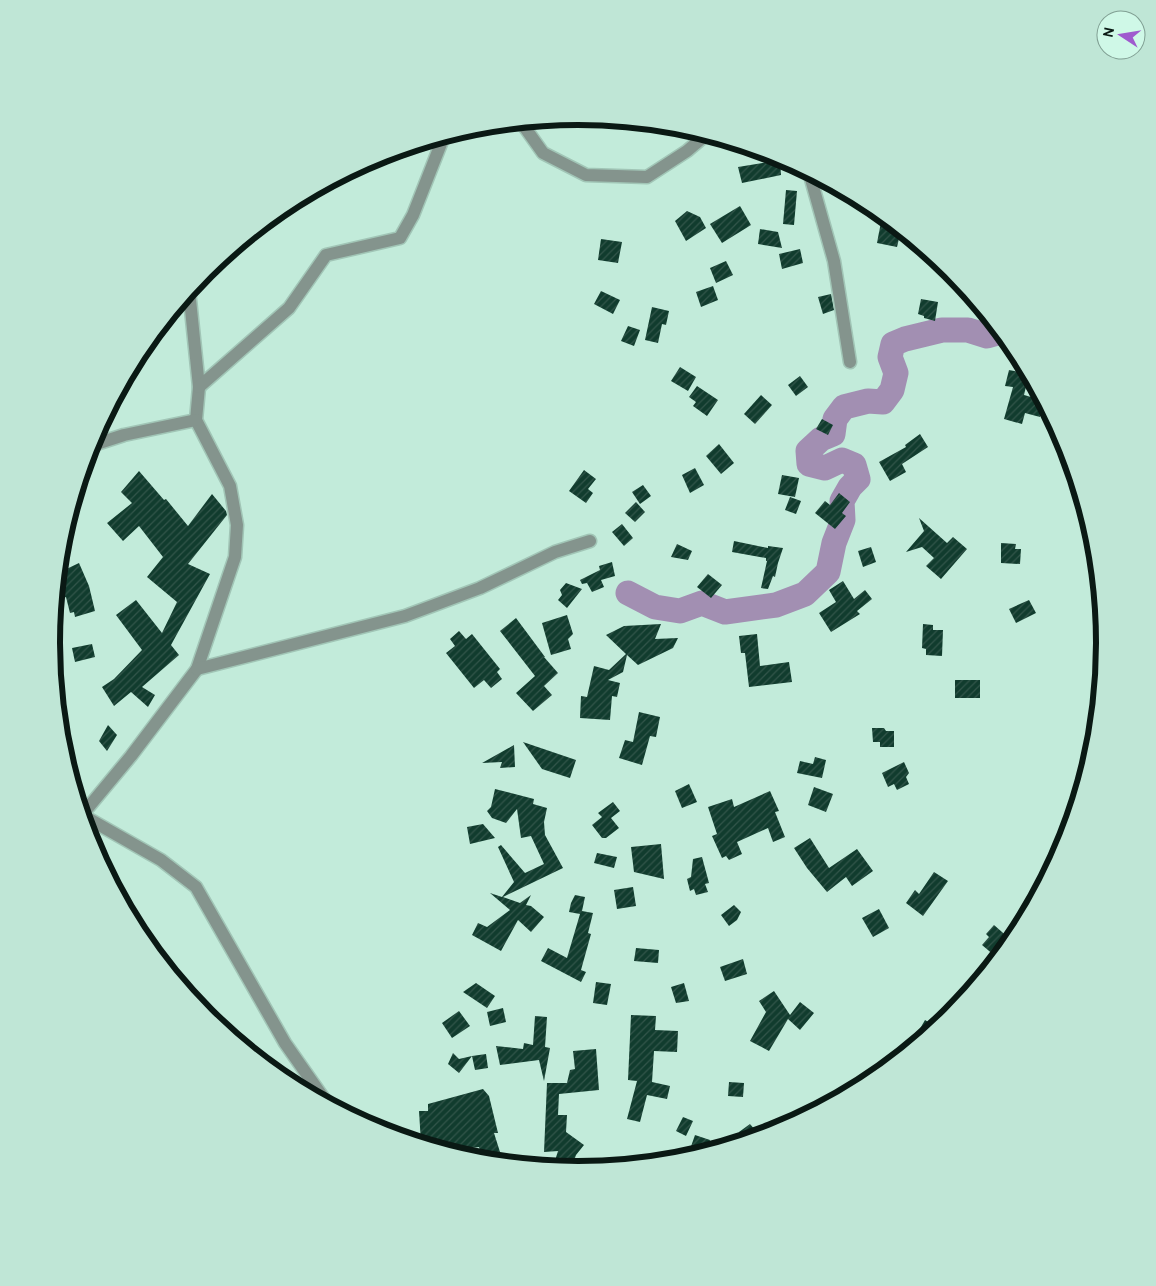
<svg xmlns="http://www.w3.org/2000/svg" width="1156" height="1286" font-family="Overpass,sans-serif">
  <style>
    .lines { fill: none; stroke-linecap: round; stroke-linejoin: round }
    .river { stroke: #a28fb2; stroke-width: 25 }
    .building { fill: url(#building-hatch) }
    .minor-casing { stroke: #a1c5b6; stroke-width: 15 }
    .minor { stroke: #84948d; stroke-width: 12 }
    .rim { fill: none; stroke: #0a1914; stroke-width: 6 }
  </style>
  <defs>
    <pattern id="building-hatch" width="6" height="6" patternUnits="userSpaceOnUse" patternTransform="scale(1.25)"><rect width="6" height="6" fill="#113c2e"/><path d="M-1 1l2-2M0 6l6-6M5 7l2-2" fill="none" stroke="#32554a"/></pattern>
  </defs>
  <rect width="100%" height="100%" fill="#c2ebda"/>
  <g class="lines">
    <path class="river" d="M628,593L655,607L680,611L702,603L725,612L776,605L805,594L828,572L834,543L843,520L842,501L850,487L858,479L854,465L842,460L825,468L809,464L808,451L821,439L833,434L835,419L844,407L868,401L883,402L892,390L896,373L890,357L893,344L905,339L942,330H968L987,336L1001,332"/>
  </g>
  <g class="building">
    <path d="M780,160L781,175L742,183L738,167Z"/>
    <path d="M786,190L797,191L794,225L783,224Z"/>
    <path d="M740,206L751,225L722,243L710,224Z"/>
    <path d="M687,211L700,217L706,228L686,241L675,221Z"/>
    <path d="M881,222L895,225L901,230L897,247L877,243Z"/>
    <path d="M760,229L778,232L782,248L758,244Z"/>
    <path d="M601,239L622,242L618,263L598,260Z"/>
    <path d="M800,249L803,263L782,269L779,254Z"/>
    <path d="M726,261L733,275L716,283L710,268Z"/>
    <path d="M713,286L718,300L701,307L696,292Z"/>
    <path d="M601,291L620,300L613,314L594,304Z"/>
    <path d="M831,294L834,310L823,314L818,297Z"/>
    <path d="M921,299L938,302L935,321L924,318V316L918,314Z"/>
    <path d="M652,307L669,311L666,325L662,324L658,343L645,340Z"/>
    <path d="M628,326L640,330L634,346L621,341Z"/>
    <path d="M680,367L696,377L688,391L671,381Z"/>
    <path d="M1009,370L1029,374L1024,395L1042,400L1044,403L1040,417L1025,413L1022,424L1004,419L1013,387L1005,386Z"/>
    <path d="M800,376L808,387L796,396L788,385Z"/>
    <path d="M697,386L718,400L707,416L693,406L696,402L689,397Z"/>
    <path d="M761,395L772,405L755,424L744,414Z"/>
    <path d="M822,419L833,425L828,435L816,429Z"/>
    <path d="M920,434L928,447L902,464L906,472L890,481L879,462L906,447L905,445Z"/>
    <path d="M719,444L734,463L721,474L706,456Z"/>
    <path d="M695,468L704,485L690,493L682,475Z"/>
    <path d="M584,470L596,479L588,489L593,493L586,503L569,491Z"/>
    <path d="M139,471L164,500L166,499L188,526L212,494L226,511L227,515L188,564L210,574L171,645L179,655L142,687L155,695L148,707L131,692L114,706L102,687L114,679L142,650L116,615L136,600L162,633L177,602L147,577L163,557L139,526L123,541L107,523L132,503L121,492Z"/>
    <path d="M782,475L799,478L795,497L778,494Z"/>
    <path d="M643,485L651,496L640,504L632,492Z"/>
    <path d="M839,493L850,502L842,513L846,516L835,529L815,513L825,501L830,505Z"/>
    <path d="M790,497L801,501L796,514L785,510Z"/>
    <path d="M636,502L645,512L635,522L625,513Z"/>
    <path d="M919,518L947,543L953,537L967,549L941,579L926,566L934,558L922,547L906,552L924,531Z"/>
    <path d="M622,524L633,538L624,546L612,532Z"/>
    <path d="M734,541L768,548V546L783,548L778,563L775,577L773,576L768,589L761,588L767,561H766V558L732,552Z"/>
    <path d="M1001,543L1016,544L1015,549H1021L1020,564L1001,563Z"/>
    <path d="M677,544L692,551L688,560L671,557Z"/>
    <path d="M871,547L876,562L863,567L858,551Z"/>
    <path d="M612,562L615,576L601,580L604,587L592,592L587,583L582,584L580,580L600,570L599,566Z"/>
    <path d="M79,563L89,586L95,611L75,617L74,612L70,613L66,597L59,600L57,590L58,573Z"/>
    <path d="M708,574L722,585L711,598L697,587Z"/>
    <path d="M843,581L854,599L865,590L872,599L857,611L860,614L831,632L819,613L836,602L829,590Z"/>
    <path d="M566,583L582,589L567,608L558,600L562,595L560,590Z"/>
    <path d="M1029,600L1036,613L1016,623L1009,609Z"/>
    <path d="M567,615L573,634L568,639L571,649L551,655L542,623Z"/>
    <path d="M516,618L545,657H544L558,673L544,686L552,695L533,711L516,693L535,676L500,631Z"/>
    <path d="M661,624L655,639L678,638L673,648L638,665L627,655L623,672L608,680L620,683L617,697L612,696L610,720L580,718L581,696L587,697L594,666L609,670L626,654L606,635L624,626Z"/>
    <path d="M923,624L933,625V630H943L942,656L926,655V649L922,648Z"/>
    <path d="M459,631L466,639L472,634L500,669L497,672L502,679L491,688L484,680L474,688L446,653L455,646L450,639Z"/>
    <path d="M757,634L760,666L789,662L792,682L749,687L745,653H741L739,636Z"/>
    <path d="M92,644L95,657L75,662L72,648Z"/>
    <rect x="955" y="680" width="25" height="18"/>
    <path d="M639,712L660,717L656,737L650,736L642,765L619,758L625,740L633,742Z"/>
    <path d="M108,725L117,735L107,751L99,741Z"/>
    <path d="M872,728H884L886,731H894V747H880V742H873Z"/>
    <path d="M523,742L576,760L570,778L542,769Z"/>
    <path d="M514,745L515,767L500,768L502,762L482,763Z"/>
    <path d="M815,757L826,760L822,778L797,773L800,761L813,764Z"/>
    <path d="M904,762L909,773L906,777L909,784L897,790L894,784L888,787L882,773Z"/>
    <path d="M689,784L697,802L682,808L675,791Z"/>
    <path d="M814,787L833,794L826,812L808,805Z"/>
    <path d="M495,789L534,799L533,804L547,808L544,822L545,835L563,868L503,897L520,903L531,895L526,905L531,906L544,917L531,932L518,920L501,951L472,935L478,923L487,927L510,910L490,893L502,897L514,882L498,847L501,845L525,873L544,864L531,836L521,838L517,809L506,823L492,818L487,811L491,807Z"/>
    <path d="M770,791L779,811L775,812L785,837L773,842L768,828L737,842L742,854L729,860L726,856L722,858L712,836L717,834L708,807L732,799L734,807Z"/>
    <path d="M613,802L620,811L611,818L619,828L606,838H602L592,825L602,817L598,813Z"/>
    <path d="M483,824L495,838L470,844L467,827Z"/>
    <path d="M810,838L829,868L857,849L873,871L852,886L846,877L827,892L807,868L794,848Z"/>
    <path d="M661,844L664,879L634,872L631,847Z"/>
    <path d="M597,853L617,857L614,868L594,863Z"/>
    <path d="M702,857L709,883L705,884L708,892L696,895L694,889L690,891L687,879L691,877L693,859Z"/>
    <path d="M934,872L948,881L923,916L906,903L915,890L919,894Z"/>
    <path d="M633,887L636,906L617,909L614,890Z"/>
    <path d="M575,895L585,897L582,911L593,913L588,933L591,934L581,970L586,972L581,982L541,961L548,948L567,958L580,914L569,912L571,903Z"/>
    <path d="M734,905L741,912L737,920L729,926L721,915Z"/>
    <path d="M879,909L889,928L873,937L862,918Z"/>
    <path d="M994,925L1010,939L995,956L982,945L989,937L986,934Z"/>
    <path d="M636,948L659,950L658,963L634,961Z"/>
    <path d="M743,959L747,974L725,981L720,967Z"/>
    <path d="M596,982L611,984L607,1005L593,1003Z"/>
    <path d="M476,983L495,996L487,1008L463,992Z"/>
    <path d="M684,983L689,1001L676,1003L671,987Z"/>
    <path d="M774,991L790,1015L800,1002L814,1013L800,1030L788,1019L769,1051L750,1041L766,1012L759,1001Z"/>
    <path d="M503,1008L506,1022L490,1026L487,1012Z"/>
    <path d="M459,1011L470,1026L452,1038L442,1023Z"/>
    <path d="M631,1015L656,1016L655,1030L678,1031L677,1052L654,1051L652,1082L670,1086L667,1099L647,1095L640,1122L627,1119L637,1081L628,1080Z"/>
    <path d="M535,1016L547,1017L545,1047L550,1048L544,1081L539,1060L500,1065L496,1046L523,1049L524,1043L533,1045Z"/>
    <path d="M925,1020L937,1027L910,1049L909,1048Z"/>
    <path d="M596,1049L599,1090L559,1094L558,1115H567L566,1132L584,1145L576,1155L571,1169L553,1167L558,1151L544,1152L547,1083H567L570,1070L575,1069L573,1051Z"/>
    <path d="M453,1053L459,1059L472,1056L459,1073L448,1064Z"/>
    <path d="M486,1054L488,1068L475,1070L472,1056Z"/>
    <path d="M729,1082L744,1083L743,1097L728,1096Z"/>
    <path d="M483,1089L489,1096L498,1133H494L500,1152L482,1158L479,1147L446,1151L421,1143L419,1111H428V1104Z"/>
    <path d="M683,1117L693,1121L686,1136L676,1131Z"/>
    <path d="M750,1124L760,1136L745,1140L739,1132Z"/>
    <path d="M695,1135L710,1140L706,1152L687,1158Z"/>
  </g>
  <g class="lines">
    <g class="minor-casing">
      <g id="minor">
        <path d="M521,122L543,153L586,175L647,177L687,151L707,134"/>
        <path d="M809,172L834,261L850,362"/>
        <path d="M189,290L199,387L196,420L230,486L237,525L235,557L197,669L131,756L82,815L161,860L196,887L285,1043L327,1103"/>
        <path d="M199,387L289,308L326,255L400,238L413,215L444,136"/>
        <path d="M90,446L124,435L196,420"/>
        <path d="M197,669L405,616L480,588L555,552L590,541"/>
      </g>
    </g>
    <use href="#minor" class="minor"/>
  </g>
  <path d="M0 0H1156V1286H0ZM60 643a518 518 0 1 1 1036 0a518 518 0 1 1-1036 0Z" fill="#bfe6d6" fill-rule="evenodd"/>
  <path class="rim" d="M60 643a518 518 0 1 1 1036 0a518 518 0 1 1-1036 0Z"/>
  <g transform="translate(1121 35) rotate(282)"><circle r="24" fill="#cff8e7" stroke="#809f93"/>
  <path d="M0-4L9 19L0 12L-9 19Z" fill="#9f5ace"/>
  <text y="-8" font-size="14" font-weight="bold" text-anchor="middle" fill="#0a1914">N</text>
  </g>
</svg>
